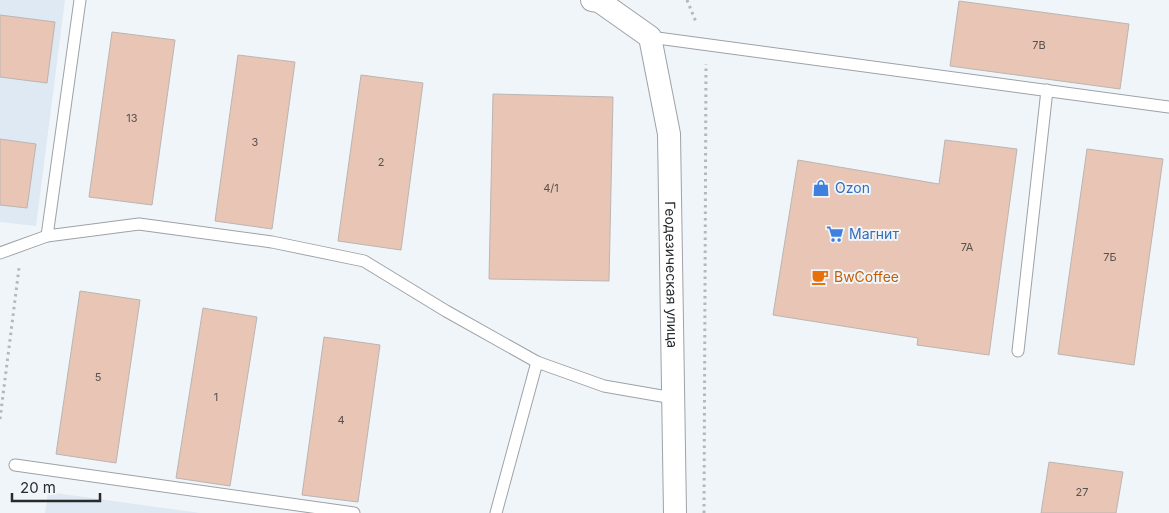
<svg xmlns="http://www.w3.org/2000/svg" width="1169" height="513" font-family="Inter,sans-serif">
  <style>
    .built { fill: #dee9f3 }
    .building { fill: #e8c5b4; stroke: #bbb5b2 }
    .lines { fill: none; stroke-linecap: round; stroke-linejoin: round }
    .service-casing { stroke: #9ea2a6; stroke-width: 13 }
    .minor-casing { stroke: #9ea2a6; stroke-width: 24 }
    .path { stroke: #b3b8bb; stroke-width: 3; stroke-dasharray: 2.5 4; stroke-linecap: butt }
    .service { stroke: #fff; stroke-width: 11 }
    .minor { stroke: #fff; stroke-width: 22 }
    .labels { text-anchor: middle; stroke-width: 4; stroke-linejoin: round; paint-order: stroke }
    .number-label { font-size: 11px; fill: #58514e }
    .shop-label { font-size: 14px; fill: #366cbe; stroke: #f0f5f9; text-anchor: start }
    .street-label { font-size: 14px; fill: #282a2c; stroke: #f0f5f9 }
    .food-label { font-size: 14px; fill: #c56008; stroke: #f0f5f9; text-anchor: start }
  </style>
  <rect width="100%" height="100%" fill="#f0f5f9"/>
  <g class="built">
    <path d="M0,0H65L36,226L0,222Z"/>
    <path d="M48,492L200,513H45Z"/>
  </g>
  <g class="building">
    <path d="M959,1L1129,24L1120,89L950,66Z"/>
    <path d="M0,15L55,22L47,83L0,77Z"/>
    <path d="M112,32L175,40L152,205L89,197Z"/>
    <path d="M238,55L295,62L272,229L215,221Z"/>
    <path d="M361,75L423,83L401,250L338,241Z"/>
    <path d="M493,94L613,97L609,281L489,279Z"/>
    <path d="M0,139L36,144L27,208L0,205Z"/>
    <path d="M945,140L1017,149L989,355L917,345L918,338L773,315L798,160L939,184Z"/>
    <path d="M1087,149L1163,159L1134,365L1058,354Z"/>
    <path d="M80,291L140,300L116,463L56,454Z"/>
    <path d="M203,308L257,317L230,486L176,478Z"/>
    <path d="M324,337L380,345L358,502L302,495Z"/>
    <path d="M1049,462L1123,472L1116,513H1041Z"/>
  </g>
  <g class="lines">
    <g class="service-casing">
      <g id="service">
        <path d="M80,0L47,236L139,224L272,242L364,261L446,311L537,362L604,386L673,398"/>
        <path d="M650,37L1169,107"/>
        <path d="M0,253L47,236"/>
        <path d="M1018,351L1047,90"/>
        <path d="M15,465L354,513"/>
        <path d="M496,513L537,362"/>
      </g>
    </g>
    <g class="minor-casing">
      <g id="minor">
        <path id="s1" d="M592,0L599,1L650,37L669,134L675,513"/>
      </g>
    </g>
    <g class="path">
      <path d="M687,0L696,22"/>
      <path d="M0,419L19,268"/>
      <path d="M704,513L706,64"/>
    </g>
    <use href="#service" class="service"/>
    <use href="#minor" class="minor"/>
  </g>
  <defs>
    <g id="shop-bare" transform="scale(1.35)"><path d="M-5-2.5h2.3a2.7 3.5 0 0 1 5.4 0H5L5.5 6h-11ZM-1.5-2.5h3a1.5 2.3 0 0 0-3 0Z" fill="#3f7fe0" stroke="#f0f5f9" stroke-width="2.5" paint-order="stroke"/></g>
    <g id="supermarket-bare" transform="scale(1.35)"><path d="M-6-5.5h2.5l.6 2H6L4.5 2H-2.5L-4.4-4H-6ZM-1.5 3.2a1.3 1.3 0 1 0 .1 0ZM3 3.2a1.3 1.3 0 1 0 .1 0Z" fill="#3f7fe0" stroke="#f0f5f9" stroke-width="2.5" paint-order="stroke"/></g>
    <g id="cafe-bare" transform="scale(1.35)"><path d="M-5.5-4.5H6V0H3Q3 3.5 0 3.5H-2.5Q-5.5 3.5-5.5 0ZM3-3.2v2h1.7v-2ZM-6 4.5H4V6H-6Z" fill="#e8710a" stroke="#f0f5f9" stroke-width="2.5" paint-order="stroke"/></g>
  </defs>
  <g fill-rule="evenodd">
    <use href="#shop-bare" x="821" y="188"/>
    <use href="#supermarket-bare" x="835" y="234"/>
    <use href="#cafe-bare" x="820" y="277"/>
  </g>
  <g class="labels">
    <g class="number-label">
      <text x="1039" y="49">7В</text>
      <text x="132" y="122">13</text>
      <text x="255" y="146">3</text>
      <text x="381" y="166">2</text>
      <text x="551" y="192">4/1</text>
      <text x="967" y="251">7А</text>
      <text x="1110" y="261">7Б</text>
      <text x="98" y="381">5</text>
      <text x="216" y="401">1</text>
      <text x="341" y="424">4</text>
      <text x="1082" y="496">27</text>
    </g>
    <g class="shop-label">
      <text x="835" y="193">Ozon</text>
      <text x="849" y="239">Магнит</text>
    </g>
    <g class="street-label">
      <text dy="5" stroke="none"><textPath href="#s1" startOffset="309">Геодезическая улица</textPath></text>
    </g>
    <g class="food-label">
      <text x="834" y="282">BwCoffee</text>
    </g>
  </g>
  <path d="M12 493v8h88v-8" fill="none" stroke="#282a2c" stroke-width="2.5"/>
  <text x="20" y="493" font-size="15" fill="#282a2c" stroke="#f0f5f9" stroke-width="4" paint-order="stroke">20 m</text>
</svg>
